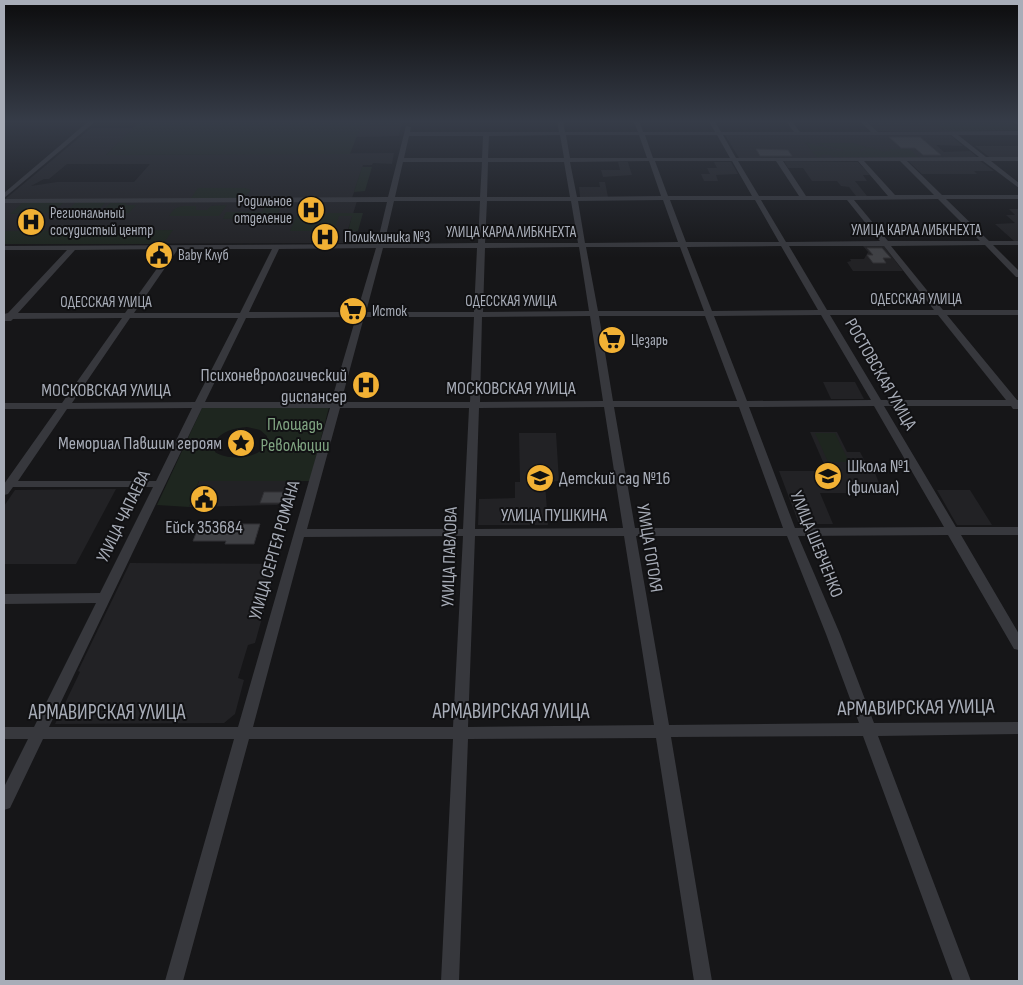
<svg xmlns="http://www.w3.org/2000/svg" width="1023" height="985" font-family="'Sofia Sans Condensed',sans-serif">
  <style>
    .built { fill: #222225; fill-rule: evenodd }
    .green { fill: #1e261f; fill-rule: evenodd }
    .building { fill: #404145; stroke: #303034 }
    .lines { fill: none; stroke-linecap: round; stroke-linejoin: round }
    .minor { fill: #37383d; fill-rule: evenodd }
    .labels { text-anchor: middle; stroke-width: 4; stroke-linejoin: round; paint-order: stroke }
    .far-poi-label { font-size: 15px; fill: #a8adb8; stroke: #111113; text-anchor: start }
    .far-street-label { font-size: 15px; fill: #a8adb8; stroke: #111113 }
    .street-label { font-size: 18px; fill: #a8adb8; stroke: #111113 }
    .poi-label { font-size: 18px; fill: #a8adb8; stroke: #111113; text-anchor: end }
    .park-label { font-size: 18px; fill: #7fa381; stroke: #111113 }
    .near-street-label { font-size: 21px; fill: #a8adb8; stroke: #111113 }
  </style>
  <rect width="100%" height="100%" fill="#161618"/>
  <g class="built">
    <path d="M363,120H399L402,122L399,136L356,137Z"/>
    <path d="M866,120H932L945,131H877Z"/>
    <path d="M91,128H134L106,155L394,153L392,164L373,163L372,165H363L352,198L357,201L348,230L356,231L353,243L4,244V200ZM67,164H150L134,182H57L31,186L44,179H49Z"/>
    <path d="M949,134L963,146L936,145L944,152L970,151L977,157L739,158L725,135Z"/>
    <path d="M975,146H1019V157H989Z"/>
    <path d="M784,161L858,162L870,175H863L867,181H855L867,196H856L849,187L841,186L837,181H812L803,168H788Z"/>
    <path d="M908,161H980L994,171H974L977,174H922Z"/>
    <path d="M618,162H628L632,175L603,177L601,170H620Z"/>
    <path d="M714,162H731L738,174L716,175L718,181H704L701,174H710L707,168H717Z"/>
    <path d="M599,182H605L608,197H580L579,187H600Z"/>
    <path d="M1009,209H1019V241H1014L995,224L1015,223L1006,215H1015Z"/>
    <path d="M863,246H884L903,271H853L847,262L851,261L850,259H864L868,252Z"/>
    <path d="M823,382H855L864,399H831Z"/>
    <path d="M810,432H837L847,452H860L871,473H875L883,493H820L833,524H799L779,471H827Z"/>
    <path d="M519,433H556L559,481L545,482L548,525H478L479,499L515,498V482H520Z"/>
    <path d="M199,481H290L285,496L288,497L287,499L277,505L189,507Z"/>
    <path d="M116,489L76,564H4V506L15,490Z"/>
    <path d="M937,490H970L992,525H957Z"/>
    <path d="M130,563L277,564L255,643L248,645L238,678L244,680L235,714L224,723L55,724L80,672L78,671Z"/>
  </g>
  <g class="green">
    <path d="M141,120H363L350,154L106,155Z"/>
    <path d="M932,120H1008L1019,128V130L945,131Z"/>
    <path d="M805,142L840,151L844,150L814,143H853L867,147L860,150L861,152L869,147L885,152L887,150L879,149H885L887,151H890L888,149H910L918,157H833L830,155H820L822,157H817L812,151L833,150H811Z"/>
    <path d="M362,167H372L365,191L354,192Z"/>
    <path d="M198,188H245L251,190C244,203 205,198 191,198Z"/>
    <path d="M23,202H64L52,213L10,214Z"/>
    <path d="M76,202H105V203L96,213H65Z"/>
    <path d="M110,203H126V205H136L129,213H101Z"/>
    <path d="M267,203H283L276,217L223,219L226,212H262Z"/>
    <path d="M227,205L219,216H169C176,204 183,206 196,206V210H207L211,206Z"/>
    <path d="M298,213H363L358,231H348L352,216H339L334,231H290Z"/>
    <path d="M173,230L163,244H4V231Z"/>
    <path d="M329,407L310,481H199L189,507L157,505L202,408ZM247,427L260,430L267,436C269,459 229,462 215,452L214,442C222,431 234,428 247,427Z"/>
    <path d="M815,433H835L849,462H828Z"/>
  </g>
  <g class="building">
    <path d="M889,137H920L941,155H923L915,148H901Z"/>
    <path d="M756,149L788,150L792,156H760Z"/>
    <path d="M867,248H882L891,258H883L886,263H873L867,255H873Z"/>
    <path d="M264,492H287L283,503H260Z"/>
    <path d="M232,524H260L254,544H225L226,541H193L198,528H230Z"/>
  </g>
  <g class="lines">
    <g class="minor">
      <path d="M90,120H97L4,198V193Z"/>
      <path d="M557,120H563L565,132H638L633,120H639L643,132H715L708,120H714L721,132H794L785,120H791L800,132H871L859,120H865L878,132L1019,131V135H958L986,157H1019V161H991L1019,183V188L983,161H907L942,195H1019V199H946L989,241H1019V245H993L1019,271V277H1016L985,245L891,246L943,310H1019V315H947L1017,400H1019V409H1013L1011,406H884L956,527H1019V535H961L1019,634V650L1014,649L948,535L798,536L840,634L874,723L1019,722V734L878,736L971,981H953L863,736L671,737L712,981H694L656,738L468,739L459,981H441L453,739H249L183,981H165L234,739H43L10,808L4,810V787L28,739H4V727H34L96,603L4,604V594L100,593L153,487H13L8,494L4,495V484L57,409H4V403H62L122,318L13,319L11,321H5L4,314L8,313L67,250H4V246L377,244L387,202L4,203V199L388,197L406,126L411,127L410,132H559ZM560,135L564,158H488L489,136ZM566,135H639L647,158H570ZM645,135H717L730,158H653ZM723,135H951L979,157L736,158ZM409,136H483L482,158H404ZM649,161L661,196L577,197L570,162ZM655,161H732L752,196H668ZM738,161H776L799,196H759ZM783,161H858L888,196H806ZM864,161H900L934,195H895ZM403,162H482L480,197H395ZM488,162H564L570,197H487ZM938,199L980,241H888L854,200ZM663,200L678,242L585,243L578,201ZM670,200H755L779,242H686ZM761,200H847L880,241L786,242ZM394,201H480L478,243L384,244ZM487,201H571L578,243H485ZM781,246L818,310L712,311L687,247ZM789,246H884L934,310H827ZM579,247L589,311L483,312L485,248ZM586,247H680L704,311H598ZM376,248L357,312H249L279,249ZM383,248H477L474,312H366ZM171,249L125,313H18L75,250ZM178,249H272L240,313H134ZM821,315L871,400L747,401L714,316ZM830,315H938L1006,400H881ZM590,316L603,401L480,402L482,317ZM599,316H705L737,401H613ZM356,317L331,402H205L246,318ZM364,317H474L470,402H341ZM130,318H238L195,402L72,403ZM874,406L944,527L795,528L749,407ZM604,407L623,528L475,529L479,408ZM614,407H739L783,528H635ZM192,408L156,481H18L67,409ZM202,408H330L238,727H49ZM340,408H469L463,529H307ZM463,536L453,727H253L304,537ZM475,536H624L654,725L468,727ZM636,536H787L826,634L859,723L669,725Z"/>
      <path d="M1011,120H1018L1019,126Z"/>
    </g>
  </g>
  <linearGradient id="sky" x2="0" y2="1"><stop stop-color="#0c0c0d"/><stop offset="0.47" stop-color="#363c48"/><stop offset="1" stop-color="#363c48" stop-opacity="0"/></linearGradient>
  <rect width="1023" height="258" fill="url(#sky)"/>
  <defs>
    <g id="hospital-disc" transform="scale(1.4375)"><circle r="9.5" fill="#f2b134" stroke="#111113"/><path d="M-5-5h3v3.5h4V-5h3V5h-3V1.5h-4V5h-3Z" fill="#111"/></g>
    <g id="civic-disc" transform="scale(1.4375)"><circle r="9.5" fill="#f2b134" stroke="#111113"/><path d="M-.6-6.5H3V-4.5H.6V-3L4-1V1h2V6H-6V1h2V-1L-.6-3ZM-1.2 2.5V6h2.4V2.5Z" fill="#111"/></g>
    <g id="supermarket-disc" transform="scale(1.4375)"><circle r="9.5" fill="#f2b134" stroke="#111113"/><path d="M-6-5.5h2.5l.6 2H6L4.5 2H-2.5L-4.4-4H-6ZM-1.5 3.2a1.3 1.3 0 1 0 .1 0ZM3 3.2a1.3 1.3 0 1 0 .1 0Z" fill="#111"/></g>
    <g id="sight-disc" transform="scale(1.4375)"><circle r="9.5" fill="#f2b134" stroke="#111113"/><path d="M0-6L1.8-2.2L6-1.7L2.9 1.2L3.7 5.4L0 3.3L-3.7 5.4L-2.9 1.2L-6-1.7L-1.8-2.2Z" fill="#111"/></g>
    <g id="school-disc" transform="scale(1.4375)"><circle r="9.5" fill="#f2b134" stroke="#111113"/><path d="M0-5L7-2L0 1L-7-2ZM-4 1L0 2.5L4 1V4Q0 6-4 4Z" fill="#111"/></g>
  </defs>
  <g fill-rule="evenodd">
    <use href="#hospital-disc" x="311" y="210"/>
    <use href="#hospital-disc" x="31" y="222"/>
    <use href="#hospital-disc" x="325" y="237"/>
    <use href="#civic-disc" x="159" y="255"/>
    <use href="#supermarket-disc" x="353" y="311"/>
    <use href="#supermarket-disc" x="612" y="340"/>
    <use href="#hospital-disc" x="366" y="385"/>
    <use href="#sight-disc" x="241" y="443"/>
    <use href="#school-disc" x="828" y="476"/>
    <use href="#school-disc" x="540" y="478"/>
    <use href="#civic-disc" x="204" y="499"/>
  </g>
  <g class="labels">
    <g class="far-poi-label">
      <text x="292" y="206" text-anchor="end">Родильное<tspan x="292" dy="17">отделение</tspan></text>
      <text x="50" y="218">Региональный<tspan x="50" dy="17">сосудистый центр</tspan></text>
      <text x="344" y="242">Поликлиника №3</text>
      <text x="178" y="260">Baby Клуб</text>
      <text x="372" y="316">Исток</text>
      <text x="631" y="345">Цезарь</text>
    </g>
    <g class="far-street-label">
      <text x="916" y="235">УЛИЦА КАРЛА ЛИБКНЕХТА</text>
      <text x="511" y="237">УЛИЦА КАРЛА ЛИБКНЕХТА</text>
      <text x="916" y="304">ОДЕССКАЯ УЛИЦА</text>
      <text x="511" y="306">ОДЕССКАЯ УЛИЦА</text>
      <text x="106" y="307">ОДЕССКАЯ УЛИЦА</text>
    </g>
    <g class="street-label">
      <text transform="translate(881 374) rotate(60)" y="6">РОСТОВСКАЯ УЛИЦА</text>
      <text x="511" y="394">МОСКОВСКАЯ УЛИЦА</text>
      <text x="106" y="396">МОСКОВСКАЯ УЛИЦА</text>
      <text x="554" y="521">УЛИЦА ПУШКИНА</text>
      <text transform="translate(123 516) rotate(-64)" y="6">УЛИЦА ЧАПАЕВА</text>
      <text transform="translate(817 544) rotate(68)" y="6">УЛИЦА ШЕВЧЕНКО</text>
      <text transform="translate(650 548) rotate(81)" y="6">УЛИЦА ГОГОЛЯ</text>
      <text transform="translate(274 550) rotate(-74)" y="6">УЛИЦА СЕРГЕЯ РОМАНА</text>
      <text transform="translate(449 557) rotate(-88)" y="6">УЛИЦА ПАВЛОВА</text>
    </g>
    <g class="poi-label">
      <text x="347" y="381">Психоневрологический<tspan x="347" dy="21">диспансер</tspan></text>
      <text x="222" y="449">Мемориал Павшим героям</text>
      <text x="847" y="472" text-anchor="start">Школа №1<tspan x="847" dy="21">(филиал)</tspan></text>
      <text x="559" y="484" text-anchor="start">Детский сад №16</text>
      <text x="204" y="533" text-anchor="middle">Ейск 353684</text>
    </g>
    <g class="park-label">
      <text x="295" y="430">Площадь<tspan x="295" dy="21">Революции</tspan></text>
    </g>
    <g class="near-street-label">
      <text transform="translate(916 707) rotate(-1)" y="7">АРМАВИРСКАЯ УЛИЦА</text>
      <text x="511" y="718">АРМАВИРСКАЯ УЛИЦА</text>
      <text x="107" y="719">АРМАВИРСКАЯ УЛИЦА</text>
    </g>
  </g>
  <rect width="1023" height="985" fill="none" stroke="#a8adb8" stroke-width="10"/>
</svg>
